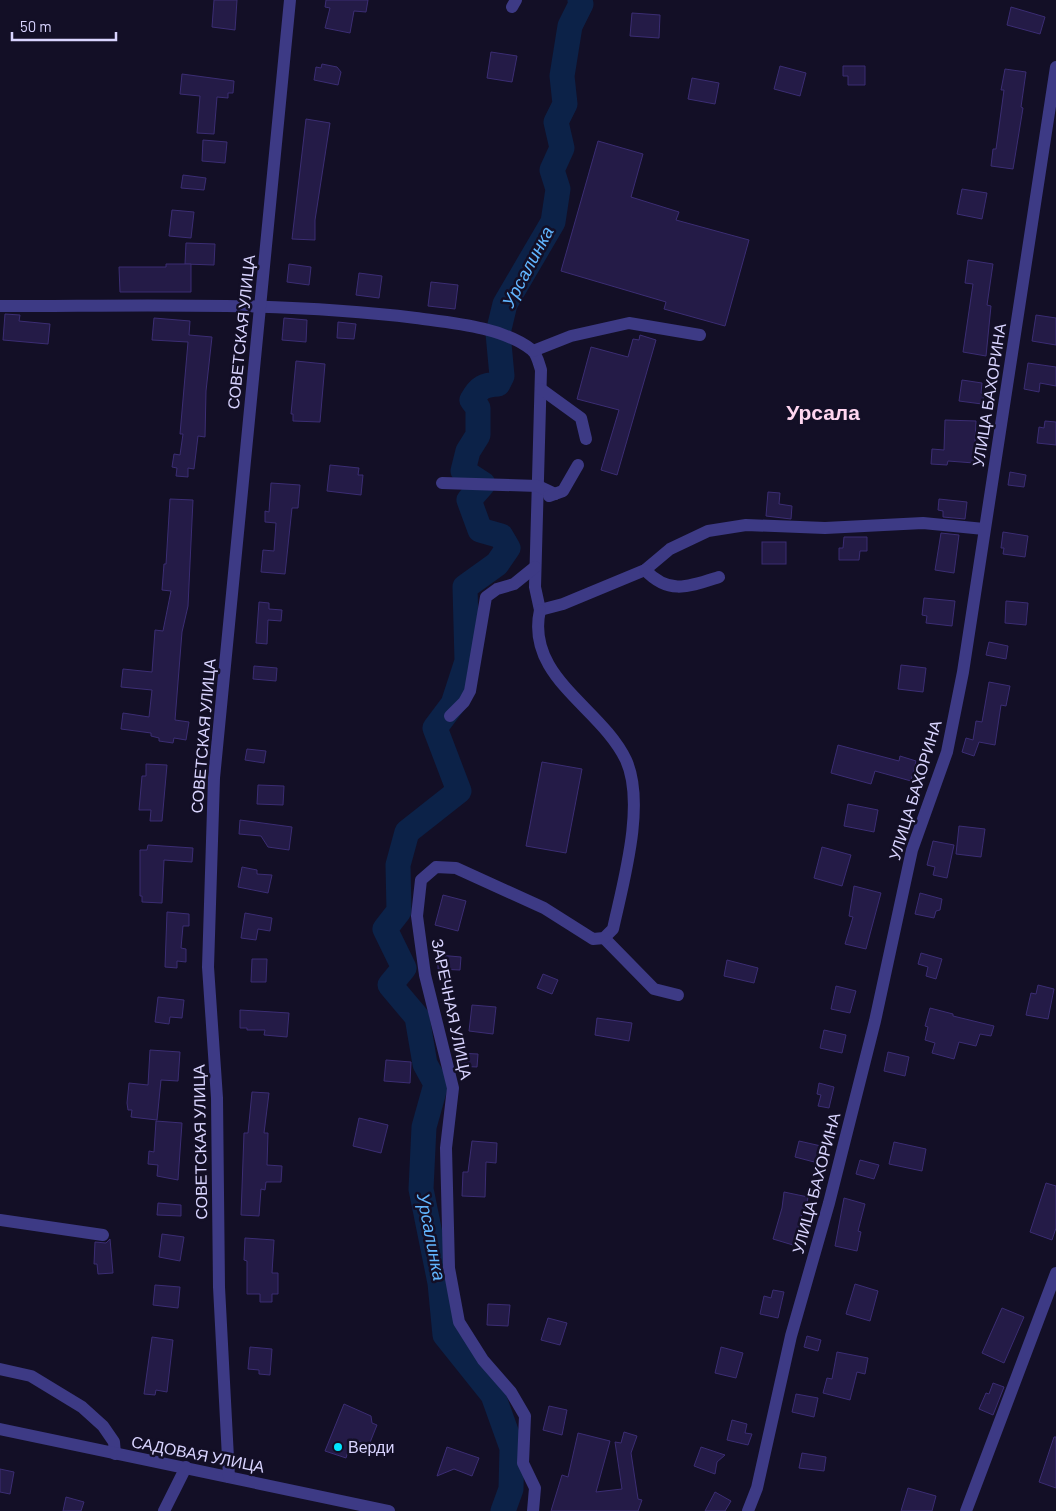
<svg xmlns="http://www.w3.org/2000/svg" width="1056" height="1511" font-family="Barlow,sans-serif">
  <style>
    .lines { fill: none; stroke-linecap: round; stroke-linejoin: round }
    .river { stroke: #0c2248; stroke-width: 25 }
    .building { fill: #241b47; stroke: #3b2d73 }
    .minor { stroke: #3d3a85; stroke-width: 12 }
    .poi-dot { fill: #00e5ff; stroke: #130f26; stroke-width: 2 }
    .labels { text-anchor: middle; stroke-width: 5; stroke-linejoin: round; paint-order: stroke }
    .street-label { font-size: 16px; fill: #d9d4ff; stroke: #130f26 }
    .poi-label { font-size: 16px; fill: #d9d4ff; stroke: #130f26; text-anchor: start }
    .water-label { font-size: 18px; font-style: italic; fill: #62b6ff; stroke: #130f26 }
    .district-label { font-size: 21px; font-weight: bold; fill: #ffd6f0; stroke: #130f26 }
  </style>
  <rect width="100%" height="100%" fill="#130f26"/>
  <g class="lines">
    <path class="river" d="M503,1511L511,1489L512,1448L493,1395L445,1335L440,1283L421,1189L424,1127L436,1084L425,1064L417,1017L390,985L404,968L385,929L399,911L398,865L407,832L459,791L435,728L453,704L467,661L465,587L497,564L508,548L501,536L480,530L469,500L483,484L463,471L468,451L478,435V408L472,400C479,387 484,385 498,384L502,376L498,333L505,304L553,222L558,189L552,170L562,148L556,122L565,104L562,76L570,26L581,4L580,0"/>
  </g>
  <g class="building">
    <path d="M214,0H237L235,30L212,27Z"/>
    <path d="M326,0H368L366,12L354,11L350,33L325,28L330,8L325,7Z"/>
    <path d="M1011,7L1045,17L1040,34L1007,25Z"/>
    <path d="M632,13L660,15L659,38L630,36Z"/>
    <path d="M491,52L517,56L512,82L487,78Z"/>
    <path d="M322,64L337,67L341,72L338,85L314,80L316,67L321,68Z"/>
    <path d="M780,66L806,73L800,96L774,89Z"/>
    <path d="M843,66H865V85H848V76H843Z"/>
    <path d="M1005,69L1026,72L1021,107L1023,108L1013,169L991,166L993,149H996L1004,90H1001Z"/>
    <path d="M182,74L234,81L233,93H228V98L217,97L214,134L197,133L200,96L180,94Z"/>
    <path d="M692,78L719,83L715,104L688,99Z"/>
    <path d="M306,119L330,123L315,220V240L292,239Z"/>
    <path d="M203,140L227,142L225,163L202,161Z"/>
    <path d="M598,141L643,154L631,197L679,212L676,220L749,240L725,326L664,309L666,302L561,271Z"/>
    <path d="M183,175L206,178L204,190L181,188Z"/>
    <path d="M962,189L987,193L982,219L957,214Z"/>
    <path d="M172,210L194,212L191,238L169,236Z"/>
    <path d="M186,243L215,244L214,265L185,264Z"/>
    <path d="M968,260L993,264L987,305L991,306L986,356L963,352L973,284L965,283Z"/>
    <path d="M166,264H191V292H120L119,267H166Z"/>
    <path d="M289,264L311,267L309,285L287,282Z"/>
    <path d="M359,273L382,276L379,298L356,295Z"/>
    <path d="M431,282L458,285L455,309L428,306Z"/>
    <path d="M5,314L20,315L19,321L50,324L48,344L3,340Z"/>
    <path d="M1036,315L1056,318V345L1032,341Z"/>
    <path d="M154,318L190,321L189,335L212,337L206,391L205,437L198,436L194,469L188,468V477L176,476L177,468L172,467L174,454L180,455L183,434H180L188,342L152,340Z"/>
    <path d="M284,318L307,320L306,342L282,340Z"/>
    <path d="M338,322L356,324L354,339L337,338Z"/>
    <path d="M640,335L656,340L617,475L601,470L619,410L577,399L591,347L628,357L633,339L639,340Z"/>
    <path d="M296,361L325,364L320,422L293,421V414H291Z"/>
    <path d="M1028,363L1056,367V386L1040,383L1039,392L1024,389Z"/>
    <path d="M962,380L982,383L981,393L984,394L982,404L959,401Z"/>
    <path d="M945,420L976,421L974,463L948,461L947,465L931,464L932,449L944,450Z"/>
    <path d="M1045,421L1056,422V445L1037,443L1039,427L1044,428Z"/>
    <path d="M330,465L359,468L358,475H363L361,495L327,491Z"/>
    <path d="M1010,472L1026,475L1024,487L1008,485Z"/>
    <path d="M271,483L300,485L298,508H292L285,574L261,572L263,550L274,551L276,523L265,522V511L269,512Z"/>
    <path d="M768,492L780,493L779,504L792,506L791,519L766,516Z"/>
    <path d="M170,499L193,500L188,606L182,632L175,720L189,722L186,740L174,738L173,743L159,741V738L151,736V733L121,729L123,713L149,717L152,690L121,687L123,669L152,672L155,630L163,631L171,591L162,590L164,564H166Z"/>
    <path d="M939,499L967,502L965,519L943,517V511L938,510Z"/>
    <path d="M1003,532L1028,536L1025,557L1003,554L1004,548H1001Z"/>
    <path d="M941,533L959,535L954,573L935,570Z"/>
    <path d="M844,537H867V551H860L859,560H839V548H843Z"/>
    <rect x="762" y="542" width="24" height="22"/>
    <path d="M924,598L955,601L952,626L926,623L927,616L922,615Z"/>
    <path d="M1006,601L1028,603L1026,625L1005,623Z"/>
    <path d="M259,602L269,603V609L282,610L281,621L268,620L267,644L256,643Z"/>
    <path d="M989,642L1008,646L1006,659L986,655Z"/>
    <path d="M901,665L926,668L923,692L898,689Z"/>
    <path d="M254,666L277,668L276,681L253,679Z"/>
    <path d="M989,682L1010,686L1006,706L1001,705L995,745L979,742L974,756L962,752L966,738L973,740L976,721L982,722Z"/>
    <path d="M838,745L899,761L900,756L916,761L911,781L875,771L871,784L831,773Z"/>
    <path d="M247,749L266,751L264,763L245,760Z"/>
    <path d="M542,762L582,769L566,853L526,846Z"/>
    <path d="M146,764L167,765L162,821H150L151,810H139L142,776H146Z"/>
    <path d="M258,785L284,786L283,805L257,804Z"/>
    <path d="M848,804L878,810L874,832L844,826Z"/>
    <path d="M240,820L292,827L289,850L268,847L261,836L239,834Z"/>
    <path d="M959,826L985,829L981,857L956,854Z"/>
    <path d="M933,841L954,845L947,878L933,875L935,867L927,865Z"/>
    <path d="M148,845L193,848L192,862L164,860L162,903L142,902V896H140V850H147Z"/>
    <path d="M822,847L851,855L842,886L814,878Z"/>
    <path d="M242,867L257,870V874L272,875L268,893L238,887Z"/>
    <path d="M854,886L881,893L866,949L845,944L853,917L849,916Z"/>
    <path d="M920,893L942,899L940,910L936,911L934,918L915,914Z"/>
    <path d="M443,895L466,901L458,931L435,925Z"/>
    <path d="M167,912L189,914V926H183L181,948L186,949V962L177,961V968L165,967Z"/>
    <path d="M245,913L272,918L270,931L258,929L256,940L241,938Z"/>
    <path d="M921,953L942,959L936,979L926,976L928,967L918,964Z"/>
    <path d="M438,955L461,957L460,970L438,969Z"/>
    <path d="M252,959H267L266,982H251Z"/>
    <path d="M727,960L758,968L754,983L724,976Z"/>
    <path d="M543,974L558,980L552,994L537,988Z"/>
    <path d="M1038,985L1054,989L1048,1019L1026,1015L1031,993L1036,994Z"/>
    <path d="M836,986L856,991L850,1013L831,1009Z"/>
    <path d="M158,997L184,1000L182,1018L170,1017L169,1024L155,1022Z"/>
    <path d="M472,1005L496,1007L493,1034L469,1031Z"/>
    <path d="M930,1008L953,1014V1016L994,1026L991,1036L980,1034L976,1046L959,1042L954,1059L932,1053L935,1043L925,1040L928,1027L925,1026Z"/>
    <path d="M240,1010L289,1013L287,1037L264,1035L265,1030H247V1028H240Z"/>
    <path d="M597,1018L632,1023L629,1041L595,1035Z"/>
    <path d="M824,1030L846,1035L842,1053L820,1048Z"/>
    <path d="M150,1050L180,1052L178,1081L161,1080L157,1120L131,1117L132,1110H128L127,1103L129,1083L148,1085Z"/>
    <path d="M888,1052L909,1057L905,1076L884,1071Z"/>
    <path d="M458,1053L478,1054L477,1067L457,1066Z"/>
    <path d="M386,1060L411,1062L410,1083L384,1081Z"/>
    <path d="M819,1083L834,1087L829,1108L818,1106L821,1095L817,1094Z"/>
    <path d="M252,1092L269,1093L264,1133H268L267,1165L282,1166L281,1182H266L265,1190L261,1189L259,1216L241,1215L244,1133H248Z"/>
    <path d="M359,1118L388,1125L381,1153L353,1146Z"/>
    <path d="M156,1121L182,1123L178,1180L157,1176L158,1165L148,1164L149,1151L154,1152Z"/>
    <path d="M472,1141L497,1143L496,1163L486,1162L485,1197L462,1196L463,1172H468Z"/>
    <path d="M799,1141L821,1146L818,1163L795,1157Z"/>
    <path d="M894,1142L926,1149L922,1171L889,1164Z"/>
    <path d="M860,1160L879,1165L874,1179L856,1174Z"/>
    <path d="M1046,1183L1056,1186V1228L1052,1240L1030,1232Z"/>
    <path d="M784,1192L808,1197L805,1215L802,1214L793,1245L773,1239L782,1208Z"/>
    <path d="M844,1198L865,1204L858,1231L861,1232L857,1251L835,1246Z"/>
    <path d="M158,1203L181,1205V1216L157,1215Z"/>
    <path d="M162,1234L184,1237L180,1261L159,1257Z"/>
    <path d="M245,1238L274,1240L272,1273H278V1294H272V1302H260V1294H247V1261L244,1260Z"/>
    <path d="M110,1239L113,1273L98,1274L97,1264H94L95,1242L106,1243Z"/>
    <path d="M855,1284L878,1291L870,1321L846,1314Z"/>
    <path d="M155,1285L180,1287L178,1308L153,1305Z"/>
    <path d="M773,1290L784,1292L778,1318L760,1314L764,1296L771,1298Z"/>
    <path d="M488,1304L510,1305L508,1326L487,1325Z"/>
    <path d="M1002,1308L1024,1317L1004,1363L982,1353Z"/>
    <path d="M548,1318L567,1323L560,1345L541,1340Z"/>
    <path d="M807,1336L821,1340L818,1351L804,1347Z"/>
    <path d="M152,1337L173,1340L167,1392L156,1390L155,1395L144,1394Z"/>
    <path d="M250,1347L272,1349L270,1375L259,1374V1370L248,1369Z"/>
    <path d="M721,1347L743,1353L736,1378L715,1373Z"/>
    <path d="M837,1352L868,1358L865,1374L857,1372L850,1400L823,1393L827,1378L832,1379Z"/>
    <path d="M993,1383L1004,1387L993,1415L979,1409L986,1393L989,1394Z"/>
    <path d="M796,1394L818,1398L814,1417L792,1412Z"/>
    <path d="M344,1404L371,1416L372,1423L377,1425L369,1445L352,1439L346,1458L325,1451Z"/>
    <path d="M549,1406L567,1410L562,1435L543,1430Z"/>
    <path d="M732,1420L747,1424L745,1433L752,1434L748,1445L727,1440Z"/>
    <path d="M624,1432L637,1436L631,1453L638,1499L642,1500L638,1511H551L562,1475L568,1477L578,1433L610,1441L596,1492L622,1489L615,1442L621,1443Z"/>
    <path d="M1054,1437H1056V1488L1039,1482Z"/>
    <path d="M447,1447L479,1458L472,1476L454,1469L437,1476Z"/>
    <path d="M701,1447L725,1455L717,1462L715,1474L694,1466Z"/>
    <path d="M802,1453L826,1457L824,1471L799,1468Z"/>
    <path d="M0,1469L14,1472L10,1494L0,1492Z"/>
    <path d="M908,1488L936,1496L932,1511H901Z"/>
    <path d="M715,1492L731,1501L725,1511H705Z"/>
    <path d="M66,1497L84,1502L81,1511H63Z"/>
  </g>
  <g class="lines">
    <g class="minor">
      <path d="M512,7L516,0"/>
      <path d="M0,306C139,306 278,301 416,318C452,323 503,327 532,350C537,354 539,364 541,370L535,587L540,610L563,604L645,570L670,549L708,531L746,525L825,528L923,523L984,529"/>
      <path d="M533,351L571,336L629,323L700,335"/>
      <path d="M541,389L581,418L586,439"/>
      <path d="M442,483L538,486L555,494"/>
      <path d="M549,496L563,491L578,465"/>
      <path d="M645,570C669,595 688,587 719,577"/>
      <path d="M450,716L464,702L470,691L486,597L497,589L514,584L535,567"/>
      <path d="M604,938L654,989L678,995"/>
      <path d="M0,1220L103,1235"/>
      <path d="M0,1369L31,1376L82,1407L103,1426L114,1442L115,1454"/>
      <path d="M0,1429L389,1511"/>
      <path d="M229,1477L219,1287L217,1098L208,967L214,778L290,0"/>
      <path d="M164,1511L186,1467"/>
      <path d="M533,1511L535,1488L523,1463L525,1416L511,1392L483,1360L459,1322L449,1268L446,1148L453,1088L425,975L417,916L421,880L436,867L456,868L544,908L593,939L604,938L613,929C623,883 646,804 626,760C601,707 525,677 540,610"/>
      <path d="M748,1511L757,1488L791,1336L829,1203L875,1021L912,850L947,752L963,672L1056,67"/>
      <path d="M966,1511L1056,1273"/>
    </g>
  </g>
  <circle class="poi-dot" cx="338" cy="1447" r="5"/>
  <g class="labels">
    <g class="street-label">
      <text transform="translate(241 332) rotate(-84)" y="6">СОВЕТСКАЯ УЛИЦА</text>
      <text transform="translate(989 395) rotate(-81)" y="6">УЛИЦА БАХОРИНА</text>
      <text transform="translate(203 736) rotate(-85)" y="6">СОВЕТСКАЯ УЛИЦА</text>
      <text transform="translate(915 790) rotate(-73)" y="6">УЛИЦА БАХОРИНА</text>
      <text transform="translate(452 1009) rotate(78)" y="6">ЗАРЕЧНАЯ УЛИЦА</text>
      <text transform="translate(200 1142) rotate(-91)" y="6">СОВЕТСКАЯ УЛИЦА</text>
      <text transform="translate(816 1183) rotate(-75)" y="6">УЛИЦА БАХОРИНА</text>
      <text transform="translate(198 1454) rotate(11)" y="6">САДОВАЯ УЛИЦА</text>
    </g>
    <g class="poi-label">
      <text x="348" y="1453">Верди</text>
    </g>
    <g class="water-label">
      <text transform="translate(528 267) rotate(-62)" y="6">Урсалинка</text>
      <text transform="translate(431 1237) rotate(79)" y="6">Урсалинка</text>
    </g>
    <g class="district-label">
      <text x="823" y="420">Урсала</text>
    </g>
  </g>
  <path d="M12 32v8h104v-8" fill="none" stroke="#d9d4ff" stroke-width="2.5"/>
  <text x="20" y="32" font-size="15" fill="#d9d4ff" stroke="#130f26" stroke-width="4" paint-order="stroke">50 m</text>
</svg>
